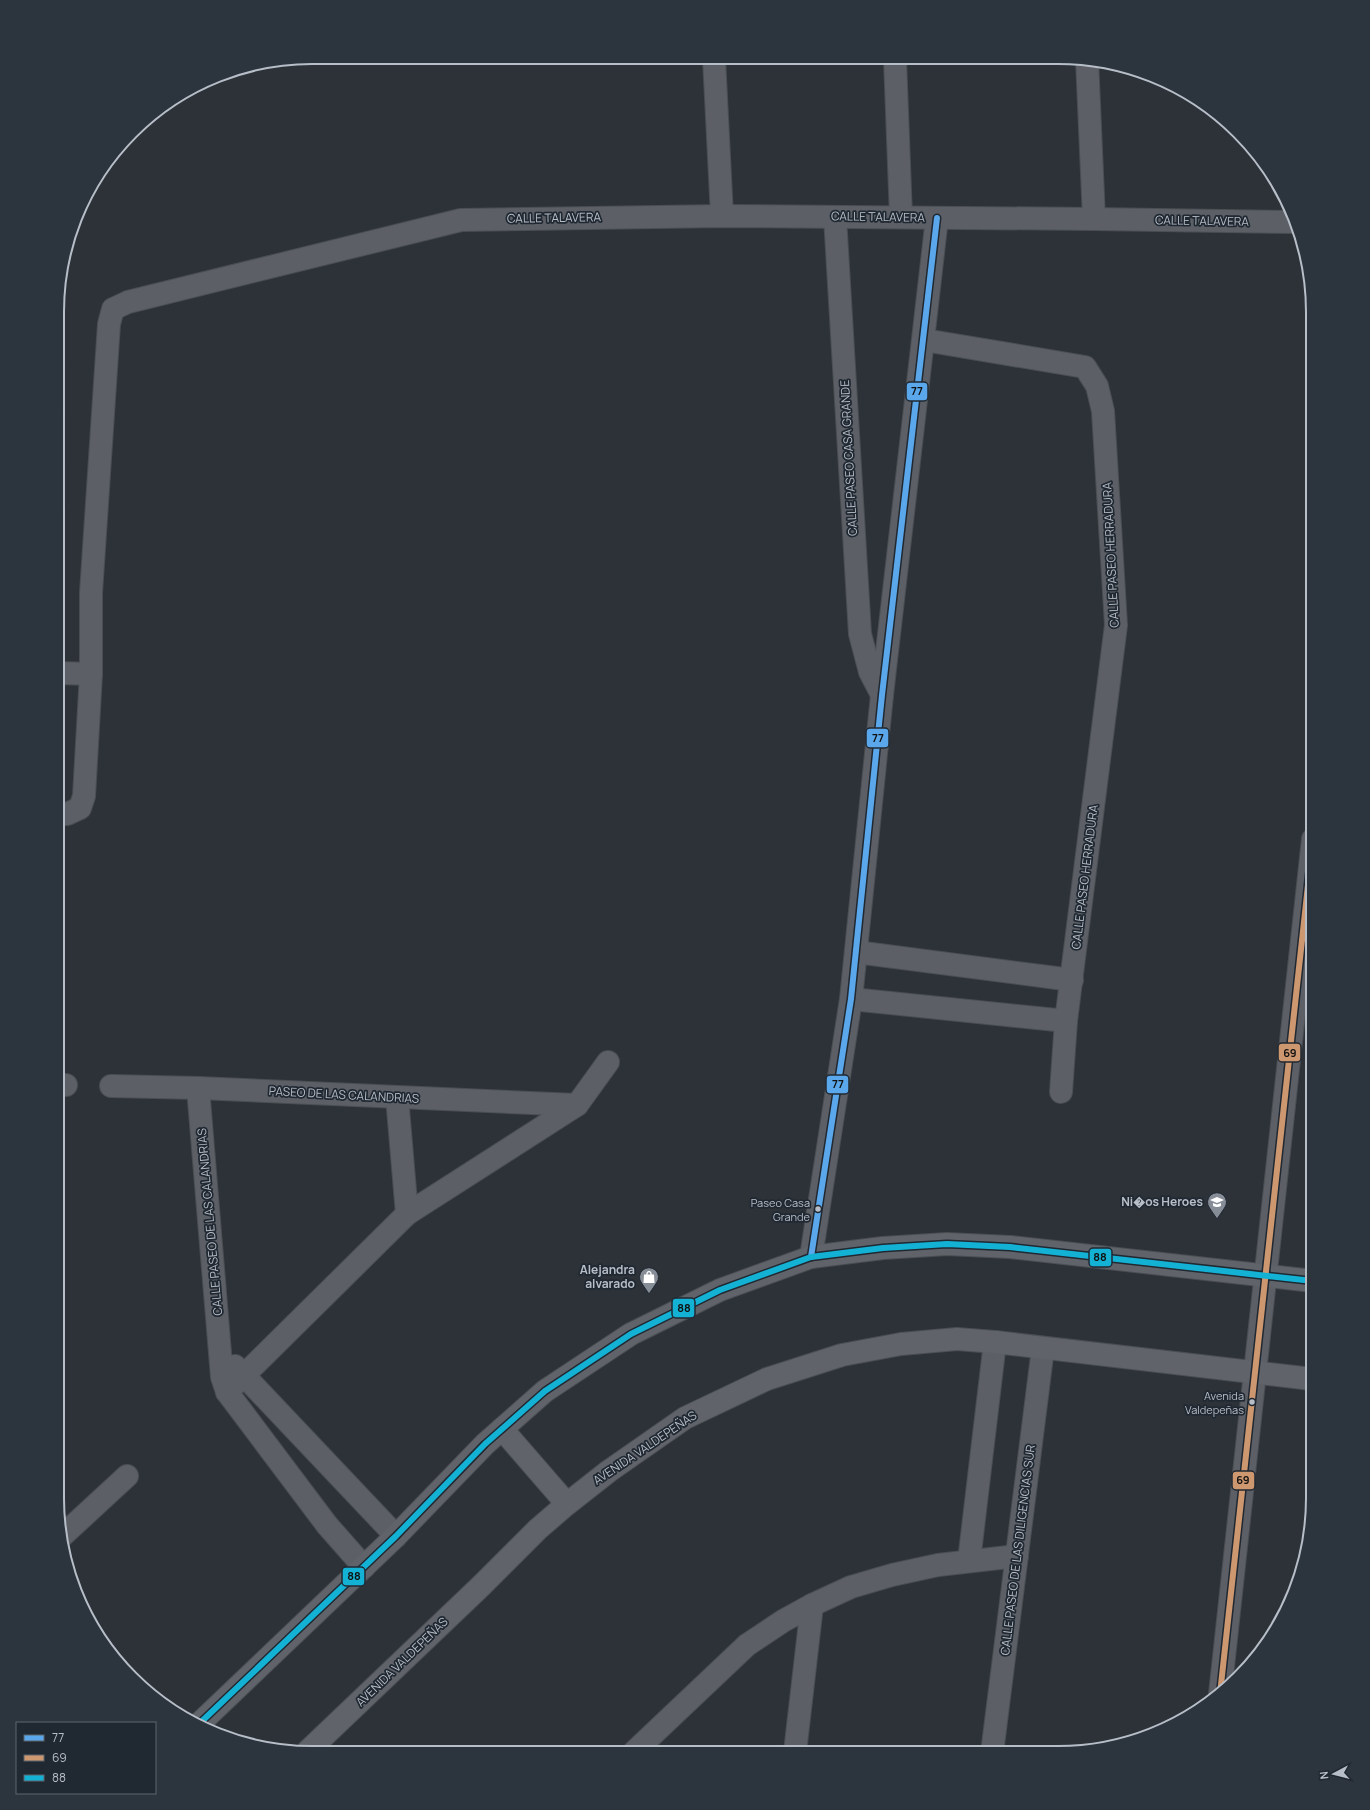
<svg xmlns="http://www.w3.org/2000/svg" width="1370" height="1810" font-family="Manrope,sans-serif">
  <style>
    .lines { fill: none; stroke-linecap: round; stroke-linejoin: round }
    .street-casing { stroke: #4a4e53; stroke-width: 24 }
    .secondary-casing { stroke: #4a4e53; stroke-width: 24 }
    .street { stroke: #5c6066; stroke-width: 22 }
    .secondary { stroke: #60646a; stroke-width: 22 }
    .bus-1-casing { stroke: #202832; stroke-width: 9 }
    .bus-2-casing { stroke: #202832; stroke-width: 9 }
    .bus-3-casing { stroke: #202832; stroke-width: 9 }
    .bus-1 { stroke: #5aa8eb; stroke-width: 6 }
    .bus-2 { stroke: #cd976f; stroke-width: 6 }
    .bus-3 { stroke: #13b2d5; stroke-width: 6 }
    .bus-dot { fill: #b7bec8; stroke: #202832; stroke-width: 1.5 }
    .labels { text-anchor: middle; stroke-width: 3.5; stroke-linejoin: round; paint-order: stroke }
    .bus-label { font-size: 11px; fill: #b7bec8; stroke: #202832; text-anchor: end }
    .street-label { font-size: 12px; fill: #b7bec8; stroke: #202832 }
    .poi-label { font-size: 12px; font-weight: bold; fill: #b7bec8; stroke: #202832; text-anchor: end }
    .rim { fill: none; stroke: #b7bec8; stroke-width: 2 }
    .line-badge { stroke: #202832; stroke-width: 1.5 }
    .pale-badge-label { font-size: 11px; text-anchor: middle; font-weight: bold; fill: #111 }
  </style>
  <rect width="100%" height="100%" fill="#2c3238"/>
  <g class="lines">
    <g class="street-casing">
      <g id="street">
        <path d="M714,58L722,216"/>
        <path d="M895,59L901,217"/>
        <path d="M1087,59L1094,219"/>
        <path d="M835,217L860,634L870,672L882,695"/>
        <path d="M924,340L1085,367L1097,386L1103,411L1116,625L1066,1021L1061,1092"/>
        <path d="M59,673L91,674"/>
        <path d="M58,813L67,814L80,808L84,796L91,674V593L109,324L113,309L128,302L461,220L722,216L1094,219L1295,222"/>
        <path d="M856,952L1072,980"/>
        <path d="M851,999L1066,1021"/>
        <path d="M58,1085H66"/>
        <path d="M111,1086L198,1088L577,1105"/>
        <path d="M198,1088L222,1377L227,1392L327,1525L364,1567"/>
        <path d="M397,1097L407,1214"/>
        <path d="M811,1257L851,999L882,695L937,218"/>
        <path d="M235,1366L396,1536"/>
        <path d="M227,1392L407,1214L577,1105L608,1062"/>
        <path d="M62,1536L127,1476"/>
        <path d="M969,1561L995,1342"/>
        <path d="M1220,1694L1313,839"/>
        <path d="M634,1752L747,1645L783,1621L812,1605L851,1587L892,1575L938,1565L1017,1556"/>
        <path d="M795,1752L812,1605"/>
        <path d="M992,1753L1043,1348"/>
      </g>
    </g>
    <g class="secondary-casing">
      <g id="secondary">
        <path d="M502,1429L567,1504"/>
        <path d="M199,1724L396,1536L485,1444L545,1391L631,1334L720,1290L811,1257L883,1248L947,1244L1010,1247L1313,1281"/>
        <path d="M308,1751L482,1585L538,1529L567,1504L609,1471L685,1418L767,1379L842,1355L901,1344L957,1339L995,1342L1312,1379"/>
      </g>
    </g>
    <use href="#street" class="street"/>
    <use href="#secondary" class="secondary"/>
    <g class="bus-1-casing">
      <path id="bus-1" d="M811,1257L851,999L882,695L937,218"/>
    </g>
    <g class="bus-2-casing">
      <path id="bus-2" d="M1220,1694L1313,839"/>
    </g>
    <g class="bus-3-casing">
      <path id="bus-3" d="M199,1724L396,1536L485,1444L545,1391L631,1334L720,1290L811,1257L883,1248L947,1244L1010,1247L1313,1281"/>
    </g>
    <use href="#bus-1" class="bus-1"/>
    <use href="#bus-2" class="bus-2"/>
    <use href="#bus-3" class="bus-3"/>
  </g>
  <defs>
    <g id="school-pin" transform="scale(1)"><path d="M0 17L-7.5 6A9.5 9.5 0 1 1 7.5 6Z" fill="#868d96" stroke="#202832"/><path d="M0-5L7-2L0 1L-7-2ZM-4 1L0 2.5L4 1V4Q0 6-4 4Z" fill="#fff"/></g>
    <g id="shop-pin" transform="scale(1)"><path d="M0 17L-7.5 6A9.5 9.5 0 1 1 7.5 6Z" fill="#868d96" stroke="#202832"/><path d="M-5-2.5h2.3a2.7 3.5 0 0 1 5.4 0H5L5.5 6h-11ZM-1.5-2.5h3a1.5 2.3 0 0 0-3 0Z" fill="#fff"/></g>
  </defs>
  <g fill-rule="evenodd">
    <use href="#school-pin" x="1217" y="1202"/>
    <use href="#shop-pin" x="649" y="1277"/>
  </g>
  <g class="bus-dot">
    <circle cx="818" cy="1209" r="3.5"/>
    <circle cx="1252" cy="1402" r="3.5"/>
  </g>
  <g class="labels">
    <g class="bus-label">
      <text x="810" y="1207">Paseo Casa<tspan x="810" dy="14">Grande</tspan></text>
      <text x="1244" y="1400">Avenida<tspan x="1244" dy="14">Valdepeñas</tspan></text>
    </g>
    <g class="street-label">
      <text transform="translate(878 217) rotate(1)" y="4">CALLE TALAVERA</text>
      <text transform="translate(554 218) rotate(-1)" y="4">CALLE TALAVERA</text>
      <text transform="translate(1202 221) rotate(1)" y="4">CALLE TALAVERA</text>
      <text transform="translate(849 458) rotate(-93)" y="4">CALLE PASEO CASA GRANDE</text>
      <text transform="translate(1111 555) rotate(-93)" y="4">CALLE PASEO HERRADURA</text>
      <text transform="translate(1085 877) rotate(-83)" y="4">CALLE PASEO HERRADURA</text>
      <text transform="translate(344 1095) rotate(3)" y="4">PASEO DE LAS CALANDRIAS</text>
      <text transform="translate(210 1222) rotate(-95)" y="4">CALLE PASEO DE LAS CALANDRIAS</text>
      <text transform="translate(645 1448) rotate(-34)" y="4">AVENIDA VALDEPEÑAS</text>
      <text transform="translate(1018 1550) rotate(-83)" y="4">CALLE PASEO DE LAS DILIGENCIAS SUR</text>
      <text transform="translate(402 1662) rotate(-44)" y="4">AVENIDA VALDEPEÑAS</text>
    </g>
    <g class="poi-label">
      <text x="1203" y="1206">Ni�os Heroes</text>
      <text x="635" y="1274">Alejandra<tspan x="635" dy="14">alvarado</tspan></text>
    </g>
  </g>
  <path d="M0 0H1370V1810H0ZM312 64H1058A248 248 0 0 1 1306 312V1498A248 248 0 0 1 1058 1746H312A248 248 0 0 1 64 1498V312A248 248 0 0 1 312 64Z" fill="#2c343e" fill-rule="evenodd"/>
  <path class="rim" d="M312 64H1058A248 248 0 0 1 1306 312V1498A248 248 0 0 1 1058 1746H312A248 248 0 0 1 64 1498V312A248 248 0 0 1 312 64Z"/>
  <g class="line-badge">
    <rect x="906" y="382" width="22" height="19" rx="4" fill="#5aa8eb"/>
    <rect x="866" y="728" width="23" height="20" rx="4" fill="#5aa8eb"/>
    <rect x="1278" y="1043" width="23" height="19" rx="4" fill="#cd976f"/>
    <rect x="826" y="1075" width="23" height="19" rx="4" fill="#5aa8eb"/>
    <rect x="1089" y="1248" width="23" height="19" rx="4" fill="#13b2d5"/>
    <rect x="672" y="1298" width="23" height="20" rx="4" fill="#13b2d5"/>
    <rect x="1232" y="1471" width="23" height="19" rx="4" fill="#cd976f"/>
    <rect x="342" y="1567" width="23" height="19" rx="4" fill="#13b2d5"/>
  </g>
  <g class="pale-badge-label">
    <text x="917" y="395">77</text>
    <text x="878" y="742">77</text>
    <text x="1290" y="1057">69</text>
    <text x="838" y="1088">77</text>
    <text x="1100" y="1261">88</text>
    <text x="684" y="1312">88</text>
    <text x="1243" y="1484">69</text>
    <text x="354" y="1580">88</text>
  </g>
  <rect x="16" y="1722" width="140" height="72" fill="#202832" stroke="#5c646e"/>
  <rect x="24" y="1735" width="20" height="6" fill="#5aa8eb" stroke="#5c646e"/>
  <text x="52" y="1742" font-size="12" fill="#b7bec8">77</text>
  <rect x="24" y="1755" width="20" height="6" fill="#cd976f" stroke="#5c646e"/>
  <text x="52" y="1762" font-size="12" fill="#b7bec8">69</text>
  <rect x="24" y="1775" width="20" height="6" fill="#13b2d5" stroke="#5c646e"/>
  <text x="52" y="1782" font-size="12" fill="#b7bec8">88</text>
  <g transform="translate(1334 1774) rotate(263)" stroke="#202832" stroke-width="3" paint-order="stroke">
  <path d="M0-3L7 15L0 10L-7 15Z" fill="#b7bec8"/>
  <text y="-6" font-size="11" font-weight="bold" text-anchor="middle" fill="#b7bec8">N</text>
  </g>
</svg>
